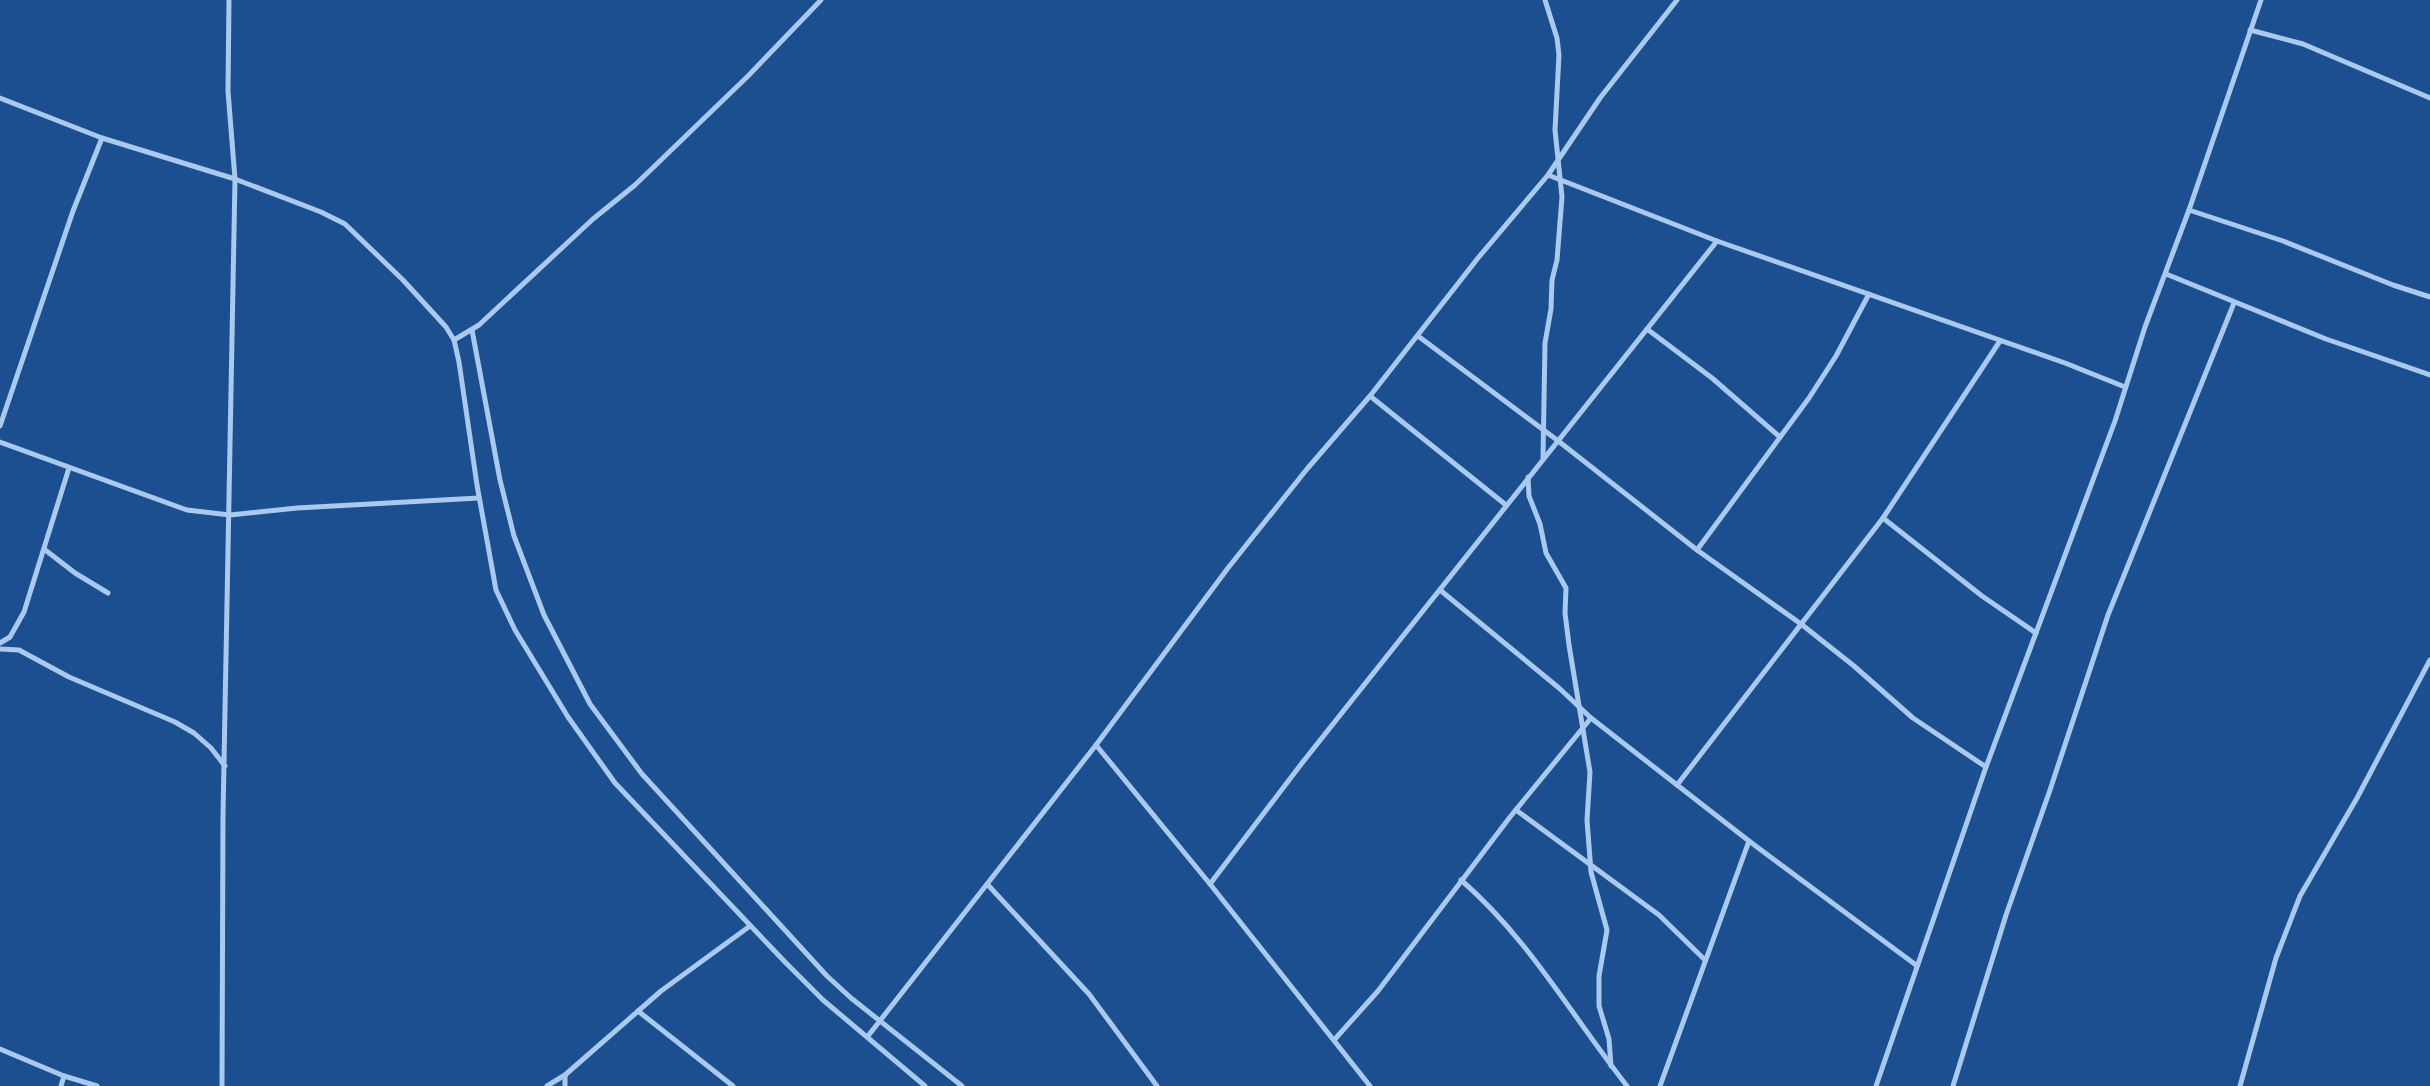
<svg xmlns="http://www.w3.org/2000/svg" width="2430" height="1086" font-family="Mulish,sans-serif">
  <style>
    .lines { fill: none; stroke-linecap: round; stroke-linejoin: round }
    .street { stroke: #a9c9ee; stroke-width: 5 }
  </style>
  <rect width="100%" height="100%" fill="#1b4f8f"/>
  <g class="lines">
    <g class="street">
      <path d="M2250,30L2303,44L2430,98"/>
      <path d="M0,98L102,138L235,179L321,212L345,224L403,280L446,327L454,340L459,362L477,485L496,590L515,630L568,717L615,783L785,962L823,1000L925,1086"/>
      <path d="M1548,175L1717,241L2065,363L2125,387"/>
      <path d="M2189,210L2283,241L2393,285L2430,297"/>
      <path d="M2166,274L2326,339L2430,375"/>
      <path d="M1647,329L1712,378L1780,437"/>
      <path d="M472,330L500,480L514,536L544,615L590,704L642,774L827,976L851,998L962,1086"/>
      <path d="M1418,336L1557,440L1697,550L1801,624L1854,666L1913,718L1986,767"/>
      <path d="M454,340L479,325L593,219L635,185L748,76L821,0"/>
      <path d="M1370,396L1506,505"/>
      <path d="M0,426L73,211L102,138"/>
      <path d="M0,442L187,510L230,515L297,508L479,498"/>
      <path d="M1543,458L1545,343L1551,309L1552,280L1557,260L1562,197L1555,130L1559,55L1557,38L1545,0"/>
      <path d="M1528,477L1529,496L1540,524L1546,553L1566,588L1565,613L1569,645L1590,772L1587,820L1591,872L1607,930L1599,976V1006L1609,1039L1611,1066"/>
      <path d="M1883,518L1982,596L2036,633"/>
      <path d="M44,549L75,573L108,593"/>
      <path d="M1697,550L1809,398L1836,356L1869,294"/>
      <path d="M1440,590L1559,688L1591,718L1749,841L1916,965"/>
      <path d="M0,643L10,637L24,612L69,468"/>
      <path d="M0,649L19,650L69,677L175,722L194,733L211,748L225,766"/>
      <path d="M1096,745L1210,884L1370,1086"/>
      <path d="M1677,785L1883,518L2000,341"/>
      <path d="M1516,810L1659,915L1705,960"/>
      <path d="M1461,880C1529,939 1572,1016 1627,1086"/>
      <path d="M1210,884L1302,763L1717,241"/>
      <path d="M988,885L1089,994L1157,1086"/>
      <path d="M638,1011L733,1086"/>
      <path d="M868,1036L1096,745L1228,568L1307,469L1370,396L1478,258L1548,175L1600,98L1677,0"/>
      <path d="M1335,1039L1378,991L1510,817L1591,718"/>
      <path d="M0,1049L64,1076L97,1086"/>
      <path d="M61,1086L64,1076"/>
      <path d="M222,1086L223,816L235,179L228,91L229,0"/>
      <path d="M547,1086L565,1075L661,991L750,926"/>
      <path d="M565,1086V1075"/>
      <path d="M1660,1086L1749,841"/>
      <path d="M1876,1086L1986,767L2115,421L2145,327L2189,210L2261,0"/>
      <path d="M1953,1086L2006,915L2050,790L2108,615L2234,303"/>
      <path d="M2240,1086L2276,958L2300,896L2357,798L2430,660"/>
    </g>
  </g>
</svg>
